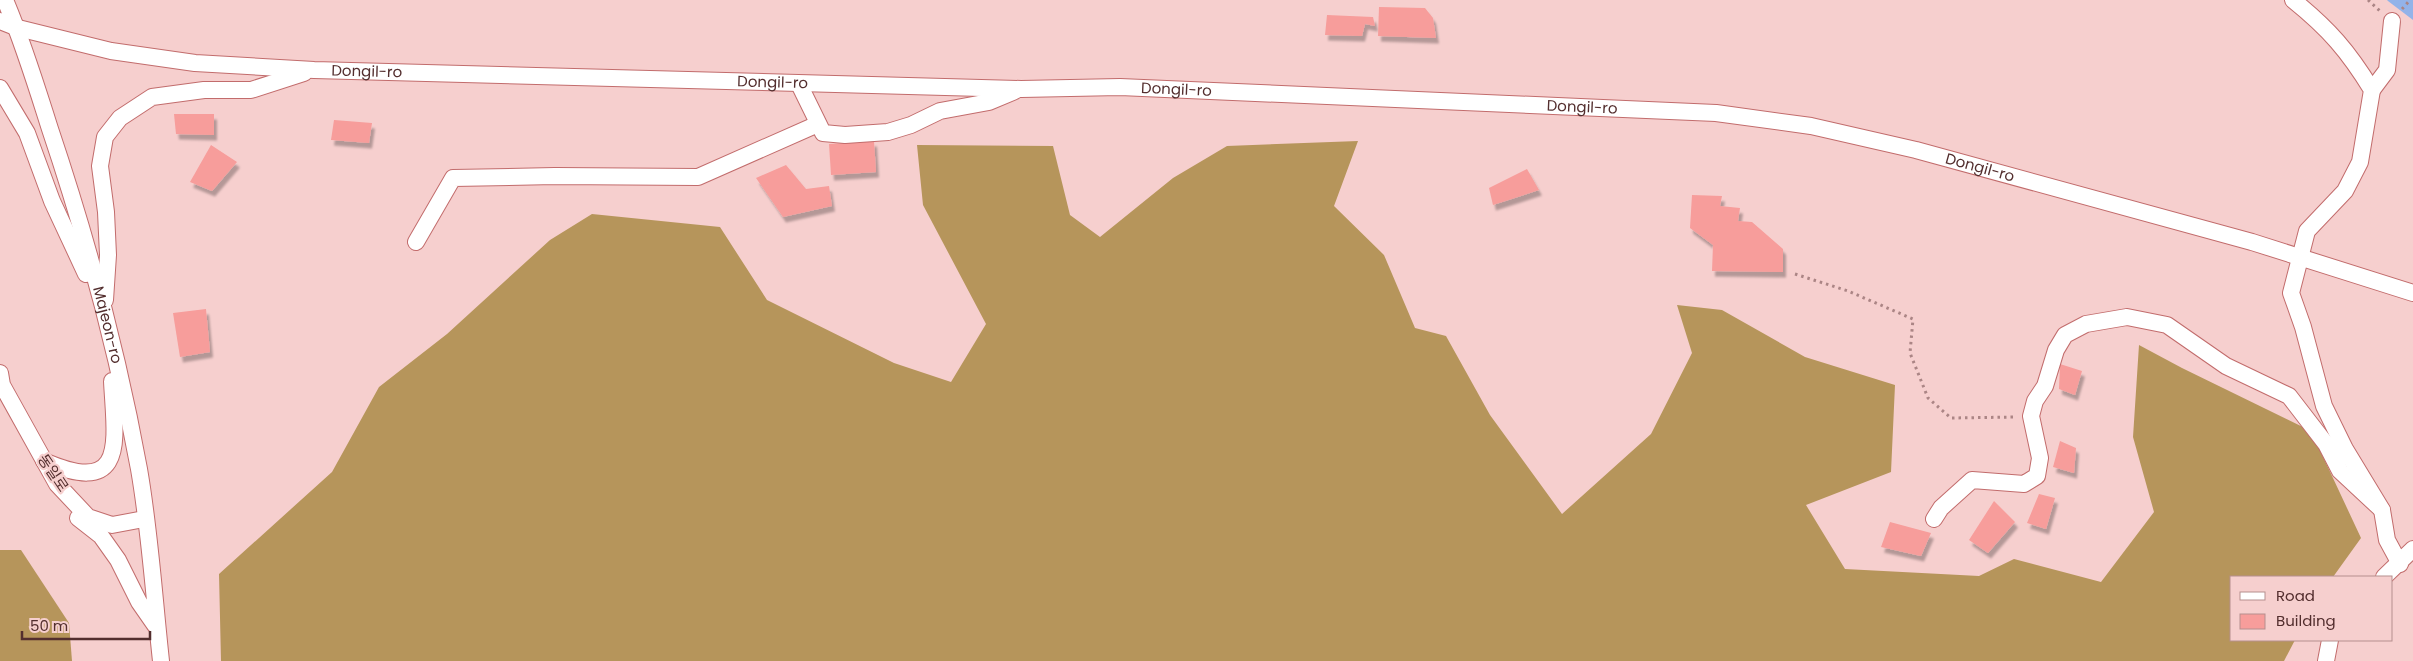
<svg xmlns="http://www.w3.org/2000/svg" width="2413" height="661" font-family="Poppins,'Noto Sans KR',sans-serif">
  <style>
    .forest { fill: #b6955b }
    .water { fill: #93b3e9 }
    .building { fill: #f79d9b; filter: url(#shadow) }
    .lines { fill: none; stroke-linecap: round; stroke-linejoin: round }
    .minor-casing { stroke: #c26c6c; stroke-width: 18 }
    .path { stroke: #ab8585; stroke-width: 3; stroke-dasharray: 2.5 4; stroke-linecap: butt }
    .minor { stroke: #fff; stroke-width: 16 }
    .labels { text-anchor: middle; stroke-width: 4.5; stroke-linejoin: round; paint-order: stroke }
    .street-label { font-size: 15px; fill: #532e2e; stroke: #f6cfce }
  </style>
  <defs>
    <filter id="shadow"><feDropShadow dx="3" dy="5.5" stdDeviation="1" flood-color="#0004"/></filter>
  </defs>
  <rect width="100%" height="100%" fill="#f6cfce"/>
  <g class="forest">
    <path d="M1358,141L1334,206L1384,255L1415,328L1446,336L1490,415L1562,514L1651,434L1692,353L1677,305L1722,310L1805,357L1895,385L1891,472L1806,505L1845,569L1979,576L2014,559L2101,582L2154,512L2133,437L2139,345L2182,368L2311,431L2361,538L2333,577H2232V640H2295L2284,661H221L219,574L332,472L379,387L447,334L550,240L592,214L720,227L767,300L894,363L951,382L986,324L923,205L917,145L1053,146L1070,215L1100,237L1173,178L1227,146Z"/>
    <path d="M0,550H21L69,623L72,661H0Z"/>
  </g>
  <path class="water" d="M2387,0H2413V20L2388,1Z"/>
  <g class="building">
    <path d="M1379,7L1425,8L1433,18L1436,38L1378,36Z"/>
    <path d="M1327,15L1373,17L1375,26L1365,24L1362,36L1325,35Z"/>
    <path d="M174,114H214V135L176,134Z"/>
    <path d="M334,120L372,123L369,143L331,140Z"/>
    <path d="M874,141L876,172L831,175L829,144Z"/>
    <path d="M211,145L237,162L212,191L190,182Z"/>
    <path d="M786,165L806,189L829,186L832,206L783,217L756,178Z"/>
    <path d="M1527,169L1539,190L1493,205L1489,188Z"/>
    <path d="M1692,195L1722,196L1720,206L1740,208L1738,221L1752,222L1783,249V272L1712,271L1713,245L1690,228Z"/>
    <path d="M206,309L210,352L180,357L173,313Z"/>
    <path d="M2060,364L2082,371L2075,395L2059,389Z"/>
    <path d="M2060,441L2076,448L2074,473L2053,467Z"/>
    <path d="M2039,494L2055,498L2046,529L2027,523Z"/>
    <path d="M1994,501L2015,522L1988,553L1969,540Z"/>
    <path d="M1890,522L1931,533L1921,556L1881,547Z"/>
  </g>
  <g class="lines">
    <g class="minor-casing">
      <g id="minor">
        <path id="s1" d="M5,0C23,42 36,85 50,129C87,239 118,354 139,469C150,532 154,597 161,661"/>
        <path d="M2293,0C2329,29 2348,51 2372,90L2360,162L2345,191L2307,231L2291,293L2303,327L2324,406L2345,449L2382,510L2387,540L2400,564"/>
        <path id="s2" d="M0,21L18,28L111,51L195,63L314,70L1021,89L1120,87L1716,113L1811,126L1916,150L2252,242L2413,293"/>
        <path d="M799,84L823,133L845,135L888,132L911,125L940,111L989,102L1015,91"/>
        <path d="M0,88L27,133L52,201L86,274"/>
        <path d="M2372,90L2387,70L2392,21"/>
        <path d="M416,242L453,178L555,176L698,177L818,124"/>
        <path d="M105,300L108,255L106,212L100,166L105,137L120,118L152,97L204,90H251L304,73"/>
        <path d="M0,373L2,385L57,484L88,517L112,525L144,519"/>
        <path d="M44,461C128,498 115,440 112,381"/>
        <path d="M78,518L101,536L118,560L139,602L155,625"/>
        <path d="M1934,519L1941,508L1972,480L2024,484L2037,476L2040,458L2031,416L2035,401L2045,386L2056,350L2065,335L2086,324L2127,317L2167,325L2226,366L2289,396L2326,444L2340,471L2382,510"/>
        <path d="M2384,577L2413,549"/>
        <path d="M2326,661L2330,640"/>
      </g>
    </g>
    <g class="path">
      <path d="M2368,0L2380,11"/>
      <path d="M2402,9L2410,0"/>
      <path d="M1795,274L1848,291L1913,319L1910,353L1928,398L1951,418L2016,417"/>
    </g>
    <use href="#minor" class="minor"/>
  </g>
  <g class="labels">
    <g class="street-label">
      <text dy="5" stroke="none"><textPath href="#s2" startOffset="372">Dongil-ro</textPath></text>
      <text dy="5" stroke="none"><textPath href="#s2" startOffset="778">Dongil-ro</textPath></text>
      <text dy="5" stroke="none"><textPath href="#s2" startOffset="1182">Dongil-ro</textPath></text>
      <text dy="5" stroke="none"><textPath href="#s2" startOffset="1588">Dongil-ro</textPath></text>
      <text dy="5" stroke="none"><textPath href="#s2" startOffset="1992">Dongil-ro</textPath></text>
      <text dy="5" stroke="none"><textPath href="#s1" startOffset="341">Majeon-ro</textPath></text>
      <text transform="translate(53 473) rotate(56)" y="5">동일로</text>
    </g>
  </g>
  <rect x="2230" y="576" width="162" height="65" fill="#f6cfce" stroke="#b58f8e"/>
  <rect x="2240" y="592" width="25" height="8" fill="#ffffff" stroke="#b58f8e"/>
  <text x="2276" y="601" font-size="15" fill="#532e2e">Road</text>
  <rect x="2240" y="614" width="25" height="15" fill="#f79d9b" stroke="#b58f8e"/>
  <text x="2276" y="626" font-size="15" fill="#532e2e">Building</text>
  <path d="M22 631v8h128v-8" fill="none" stroke="#532e2e" stroke-width="2.5"/>
  <text x="30" y="631" font-size="15" fill="#532e2e" stroke="#f6cfce" stroke-width="4" paint-order="stroke">50 m</text>
</svg>
